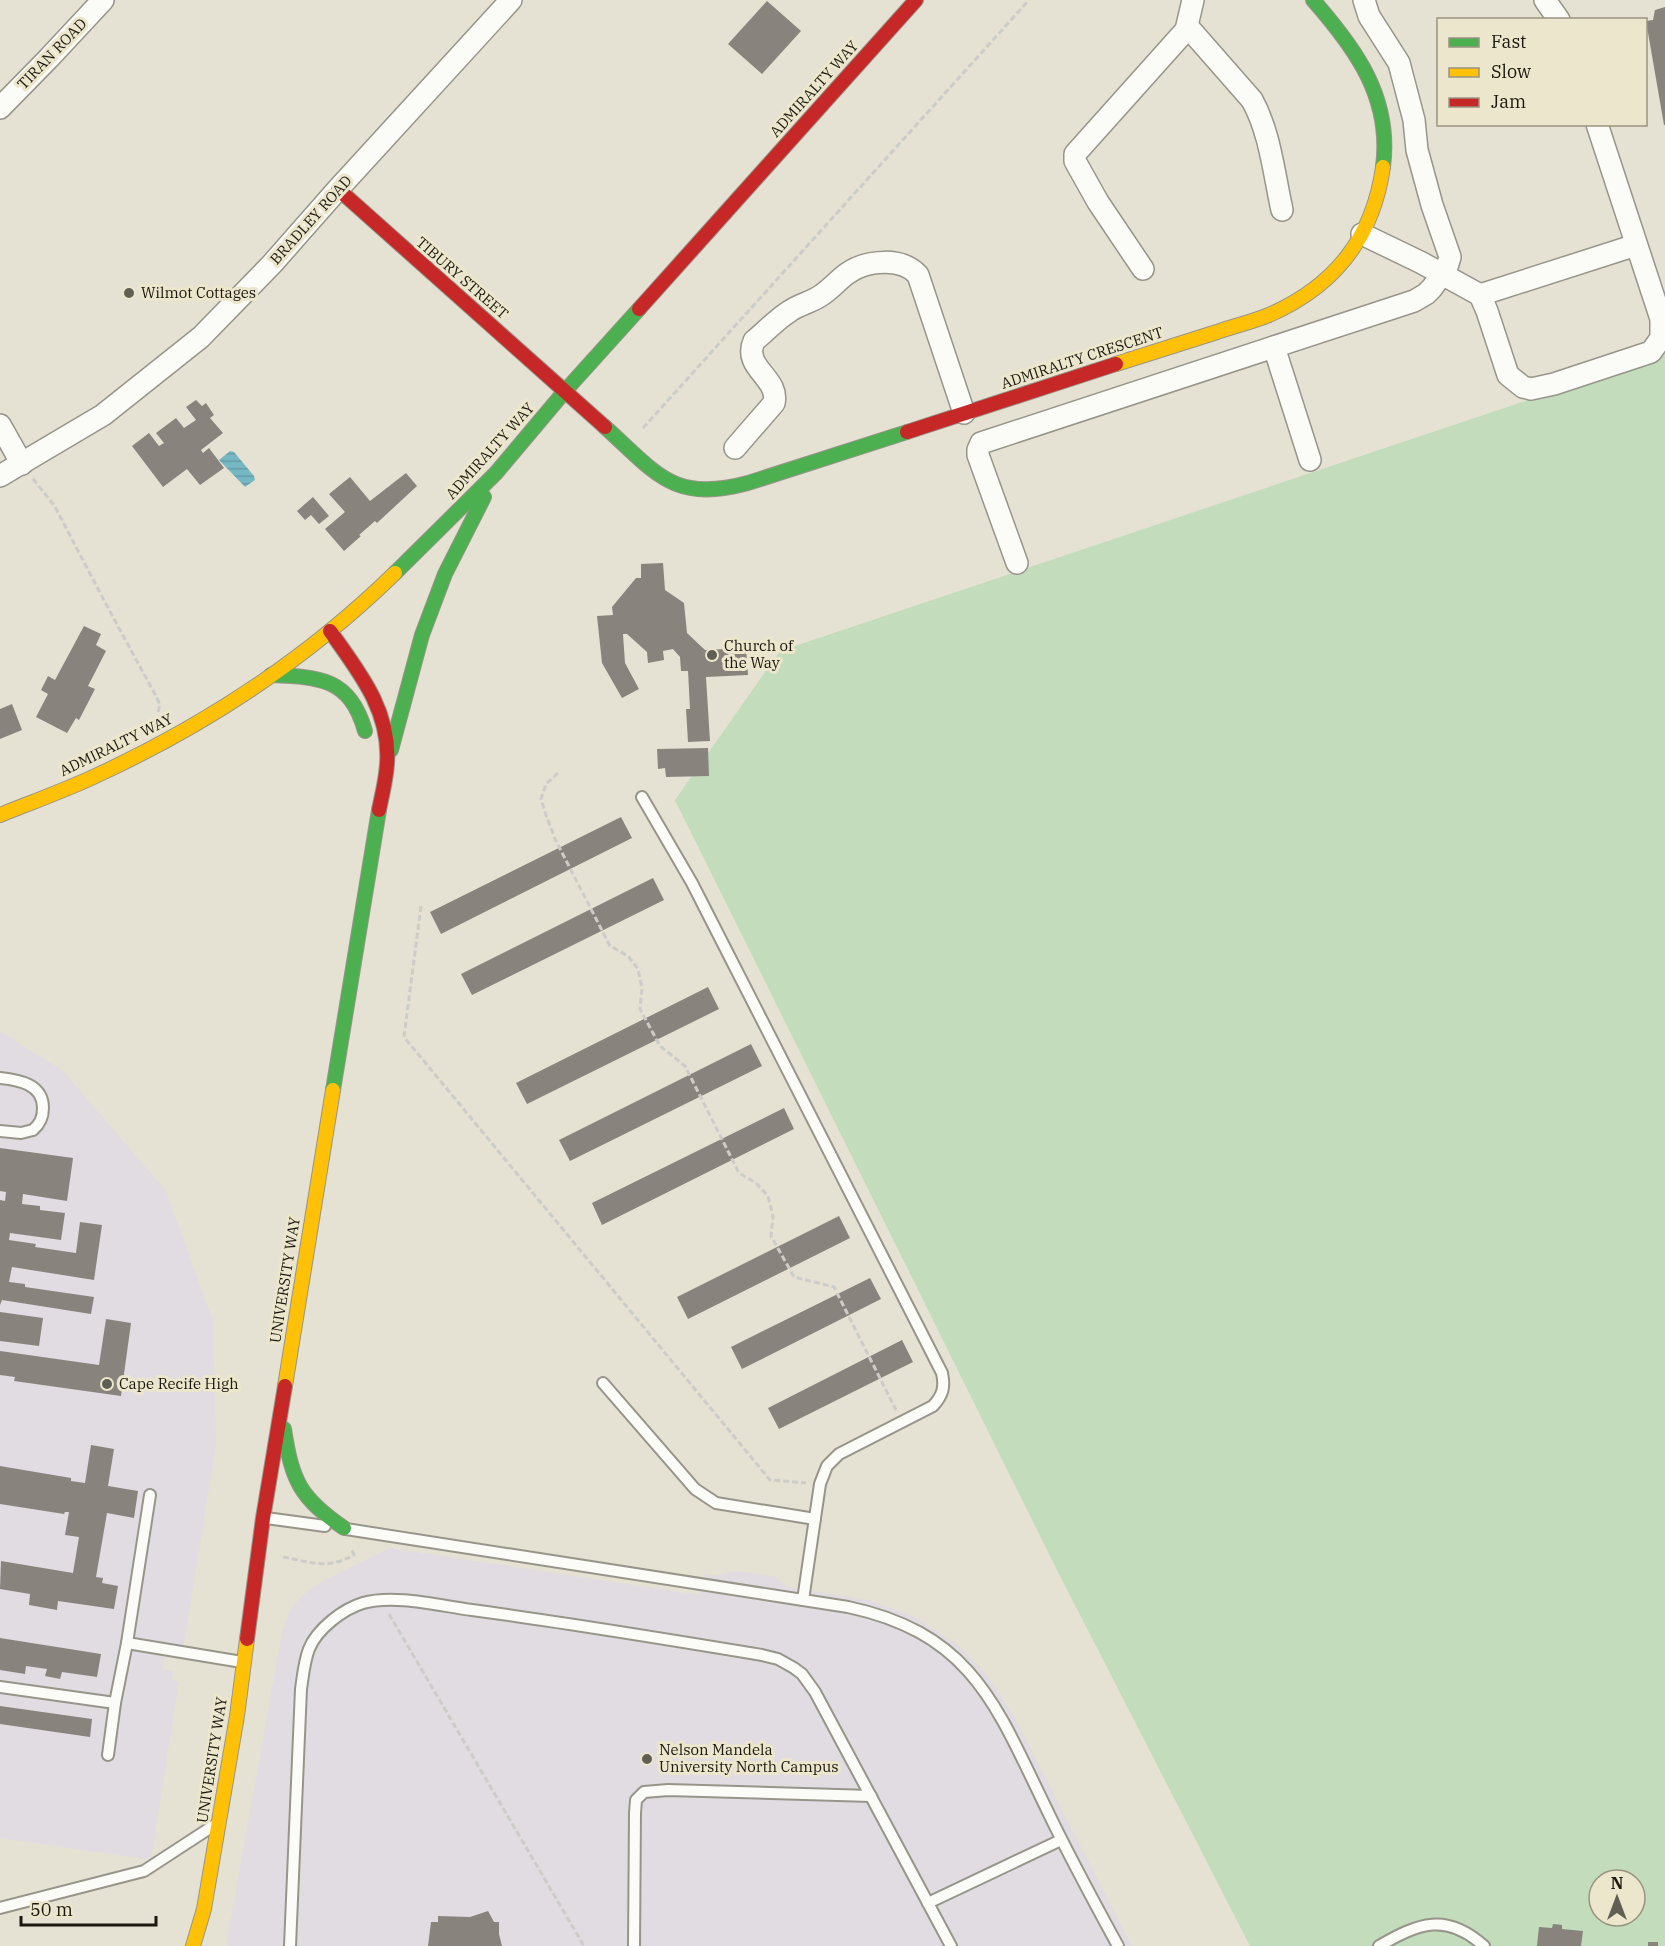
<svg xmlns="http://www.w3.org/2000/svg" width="1665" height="1946" font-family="'IBM Plex Serif',serif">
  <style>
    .education { fill: #e0dce2 }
    .green { fill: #c2dcbc; fill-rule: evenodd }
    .water { fill: url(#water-rules) }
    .building { fill: #89837e }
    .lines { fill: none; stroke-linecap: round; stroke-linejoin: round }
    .lane-casing { stroke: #97958a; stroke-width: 14 }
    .street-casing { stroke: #97958a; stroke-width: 24 }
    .fast-casing { stroke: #97958a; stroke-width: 16 }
    .slow-casing { stroke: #97958a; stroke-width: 16 }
    .jam-casing { stroke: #97958a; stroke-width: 16 }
    .path { stroke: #ccccc8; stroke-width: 3; stroke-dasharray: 6 3; stroke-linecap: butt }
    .lane { stroke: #fbfbf8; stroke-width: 10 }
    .street { stroke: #fbfbf8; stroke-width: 21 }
    .fast { stroke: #4caf50; stroke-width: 14 }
    .slow { stroke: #ffc107; stroke-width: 14 }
    .jam { stroke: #c62828; stroke-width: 14 }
    .poi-dot { fill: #615f54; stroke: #ece6cc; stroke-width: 2 }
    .labels { text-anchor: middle; stroke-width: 6; stroke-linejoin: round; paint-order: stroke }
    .street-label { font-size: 15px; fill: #1a180f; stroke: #ece6cc }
    .poi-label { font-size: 15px; fill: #1a180f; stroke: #ece6cc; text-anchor: start }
  </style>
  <defs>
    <pattern id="water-rules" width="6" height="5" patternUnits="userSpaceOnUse" patternTransform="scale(1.5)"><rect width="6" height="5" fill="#75b8c4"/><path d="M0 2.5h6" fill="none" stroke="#659da7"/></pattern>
  </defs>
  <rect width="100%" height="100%" fill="#e5e2d3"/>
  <g class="education">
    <path d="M0,1031L62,1070L166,1191L213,1321L216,1446L183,1648L166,1646L163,1670L173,1671L172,1680L179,1682L151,1860L0,1838Z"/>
    <path d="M390,1548L700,1595L704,1574L713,1576L737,1571L773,1576L789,1587L868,1600L913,1616L958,1645L987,1675L997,1690L1014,1716L1132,1946H226L282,1632L291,1608L303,1595L319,1583Z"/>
  </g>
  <path class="green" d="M1665,354V1946H1250L1057,1570L675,800L780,651ZM1599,1880H1635V1916H1599Z"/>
  <path class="water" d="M230,451L234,452L254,476L255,480L245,487L219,460Z"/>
  <g class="building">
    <path d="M767,1L801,31L762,74L728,44Z"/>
    <path d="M1665,7V125H1664L1646,21L1653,20L1655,10Z"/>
    <path d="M196,400L202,406L206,403L214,415L210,418L223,433L201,450L203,453L209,448L224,468L200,485L187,469L163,487L132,446L149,433L159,446L164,443L156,433L176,418L184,428L196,420L186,407Z"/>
    <path d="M406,473L417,486L377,523L375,521L359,535L361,536L344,551L325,529L345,512L329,494L350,477L370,501Z"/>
    <path d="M313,497L329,516L319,524L311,515L305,520L297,511Z"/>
    <path d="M663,563L665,590L684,603L687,633L705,650L746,648L748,675L706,677L710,741L688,742L686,709H690L688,671H681L680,657L673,649L663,651L664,660L648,663L647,652L627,634H623L625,663L639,689L622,698L602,663L597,616L613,615L612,607L636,578H641V564Z"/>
    <path d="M84,626L101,634L96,645L106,651L88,686L95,689L79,720L76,718L67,733L36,717L48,694L41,690L48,676L55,680Z"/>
    <path d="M12,704L22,730L0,739V709Z"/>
    <path d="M708,748L709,776L666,777L665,768L658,769L657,749Z"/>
    <path d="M621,817L632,838L441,934L430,912Z"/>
    <path d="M653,878L664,900L472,995L461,974Z"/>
    <path d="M708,987L719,1009L527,1104L516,1083Z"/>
    <path d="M751,1044L762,1066L570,1161L559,1140Z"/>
    <path d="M784,1108L794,1129L602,1225L592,1203Z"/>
    <path d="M0,1148L73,1158L67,1201L23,1194L22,1204L40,1206V1210L65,1213L61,1240L10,1233L9,1240L36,1244L35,1247L76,1253L80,1222L102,1225L94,1280L12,1267L9,1282L25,1284V1287L94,1297L91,1314L2,1300L0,1305V1200L5,1201L6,1192L0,1191Z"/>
    <path d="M839,1216L850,1238L688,1319L677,1297Z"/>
    <path d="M870,1278L881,1299L742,1369L731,1347Z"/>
    <path d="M0,1312L43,1318L39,1346L0,1341Z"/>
    <path d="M106,1319L131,1323L121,1396L14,1381L15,1377L0,1375V1351L99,1365Z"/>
    <path d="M902,1340L913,1362L779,1429L768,1408Z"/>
    <path d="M91,1445L114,1449L108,1486L138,1491L134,1518L107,1513L96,1577L103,1578L102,1583L118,1586L114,1609L58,1601L57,1610L29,1605L30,1594L0,1589L1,1561L73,1573L79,1537L65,1535L69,1512H65L64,1514L0,1504V1466L71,1478V1481L85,1483Z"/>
    <path d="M0,1638L101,1654L97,1677L62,1672L60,1679L45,1676L47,1669L26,1666L25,1674L0,1670Z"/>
    <path d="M0,1706L92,1719L90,1737L0,1724Z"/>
    <path d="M488,1911L494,1922H499V1934L502,1946H428L431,1922H438V1916L470,1917Z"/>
    <path d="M1553,1924L1562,1925V1929L1583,1931L1581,1946H1537L1539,1927L1552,1928Z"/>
    <rect x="1648" y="1942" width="10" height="4"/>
  </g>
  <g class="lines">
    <g class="lane-casing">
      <g id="lane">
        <path d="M642,797L692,883L942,1373C945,1387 943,1395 933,1406L839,1454L827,1466L820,1484L803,1600"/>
        <path d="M0,1078C19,1080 43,1084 43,1108C43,1118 40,1124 33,1130L21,1133L0,1131"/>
        <path d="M603,1383L695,1489L716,1503L815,1519"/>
        <path d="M266,1518L325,1526"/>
        <path d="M346,1529L848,1607C974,1634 997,1708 1048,1812C1070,1858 1094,1902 1118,1946"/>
        <path d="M127,1643L242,1662"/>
        <path d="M0,1687L115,1703"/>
        <path d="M108,1755L115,1703L127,1643L150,1495"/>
        <path d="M928,1903L1061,1840"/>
        <path d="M0,1908L144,1871L213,1826"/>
        <path d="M290,1946L301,1689C303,1676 304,1662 309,1649C317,1629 343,1609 363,1603C395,1594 440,1606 472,1610C569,1623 665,1639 762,1655L778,1659L794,1668L802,1674L815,1692L951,1946"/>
        <path d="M634,1946L635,1813L636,1800L644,1792L668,1790L871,1796"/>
        <path d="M1379,1946C1419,1923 1446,1912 1484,1946"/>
      </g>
    </g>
    <g class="street-casing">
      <g id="street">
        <path d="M1545,0L1559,20"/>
        <path d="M1188,27L1252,100C1270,132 1274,174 1282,210"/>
        <path d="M0,108L49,58L103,0"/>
        <path d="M1362,234L1422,263L1480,295L1487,311L1508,375L1523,387L1531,389L1554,384L1651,352L1661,338V319L1597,124"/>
        <path d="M1143,269L1098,202L1075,161V154L1186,30L1193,0"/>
        <path d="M1480,295L1636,245"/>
        <path d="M1274,347L1310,460"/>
        <path d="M0,425L22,464"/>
        <path d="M735,448L774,403C780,378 742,368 754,341C765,332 777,319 790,311C800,304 813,302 823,294C832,288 839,279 848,273C867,260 902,257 918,275L964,413"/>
        <path d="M0,476L103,415L201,337L272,264L338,189L511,0"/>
        <path d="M1017,563L978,455V450L981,443L1414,301L1426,294L1432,288L1447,267L1450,257L1432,205L1417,150L1414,120L1399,63L1369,16L1364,0"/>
      </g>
    </g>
    <g class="fast-casing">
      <g id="fast">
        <path d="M1313,0C1356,49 1392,98 1383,167"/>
        <path d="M605,427C657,474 673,503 748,483L907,432"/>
        <path d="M395,573L496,473L565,391L639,309"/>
        <path d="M271,675C320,677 350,678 365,731"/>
        <path d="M391,750L422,635L445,574L484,497"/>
        <path d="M333,1090L379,810"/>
        <path d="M284,1429C292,1481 300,1498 344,1528"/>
      </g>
    </g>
    <g class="slow-casing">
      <g id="slow">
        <path d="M1116,364C1150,353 1183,343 1217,332C1234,326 1252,322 1269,315C1335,286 1373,238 1383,167"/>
        <path d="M0,815C30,803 60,792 89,779C201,728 307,659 395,573"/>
        <path d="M285,1386L333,1090"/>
        <path d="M193,1946L204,1909L237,1716L247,1639"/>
      </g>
    </g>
    <g class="jam-casing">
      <g id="jam">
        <path d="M338,189L605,427"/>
        <path d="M639,309L916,0"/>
        <path d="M907,432L1116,364"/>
        <path d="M330,631C359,672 391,711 387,764C386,780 382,795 379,810"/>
        <path d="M247,1639L263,1518L285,1386"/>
      </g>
    </g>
    <g class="path">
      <path d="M643,428L1029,0"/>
      <path d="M33,479L54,505L107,606L157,698L160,705L158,712L160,716"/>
      <path d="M558,773L546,784L541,799L545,812L555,839L610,946L628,956L638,969L642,988L640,1009L660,1046L685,1066L739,1173L756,1183L768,1196L773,1216L771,1236L794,1277L834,1287L896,1410"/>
      <path d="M421,906L404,1037L770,1480L806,1483"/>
      <path d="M283,1557C311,1562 327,1570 354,1555L352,1550"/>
      <path d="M389,1614L584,1946"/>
    </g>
    <use href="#lane" class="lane"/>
    <use href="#street" class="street"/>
    <use href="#fast" class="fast"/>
    <use href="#slow" class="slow"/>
    <use href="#jam" class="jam"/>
  </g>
  <g class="poi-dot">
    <circle cx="129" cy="293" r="6"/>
    <circle cx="712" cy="655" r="6"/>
    <circle cx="107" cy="1384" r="6"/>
    <circle cx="647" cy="1759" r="6"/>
  </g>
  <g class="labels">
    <g class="street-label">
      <text transform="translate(52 54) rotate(-46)" y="5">TIRAN ROAD</text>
      <text transform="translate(814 89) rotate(-48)" y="5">ADMIRALTY WAY</text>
      <text transform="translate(311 220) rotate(-48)" y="5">BRADLEY ROAD</text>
      <text transform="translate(462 278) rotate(41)" y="5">TIBURY STREET</text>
      <text transform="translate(1082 358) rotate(-18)" y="5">ADMIRALTY CRESCENT</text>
      <text transform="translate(490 451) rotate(-48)" y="5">ADMIRALTY WAY</text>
      <text transform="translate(116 745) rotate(-26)" y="5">ADMIRALTY WAY</text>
      <text transform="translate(285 1280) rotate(-81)" y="5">UNIVERSITY WAY</text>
      <text transform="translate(212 1760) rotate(-81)" y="5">UNIVERSITY WAY</text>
    </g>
    <g class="poi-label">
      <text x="141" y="298">Wilmot Cottages</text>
      <text x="724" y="651">Church of<tspan x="724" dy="17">the Way</tspan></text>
      <text x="119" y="1389">Cape Recife High</text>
      <text x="659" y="1755">Nelson Mandela<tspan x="659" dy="17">University North Campus</tspan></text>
    </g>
  </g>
  <rect x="1437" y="18" width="210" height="108" fill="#ece6cc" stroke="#989480" stroke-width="1.5"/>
  <rect x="1449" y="38" width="30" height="9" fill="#4caf50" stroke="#989480" stroke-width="1.5"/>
  <text x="1491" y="48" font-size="18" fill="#1a180f">Fast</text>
  <rect x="1449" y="68" width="30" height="9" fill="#ffc107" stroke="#989480" stroke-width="1.5"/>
  <text x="1491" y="78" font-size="18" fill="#1a180f">Slow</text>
  <rect x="1449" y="98" width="30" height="9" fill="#c62828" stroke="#989480" stroke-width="1.5"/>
  <text x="1491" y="108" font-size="18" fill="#1a180f">Jam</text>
  <g transform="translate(1617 1898)"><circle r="28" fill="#ece6cc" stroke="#989480" stroke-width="1.5"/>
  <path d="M0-4.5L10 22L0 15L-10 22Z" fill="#615f54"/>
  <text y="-9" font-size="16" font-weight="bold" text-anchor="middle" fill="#1a180f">N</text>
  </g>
  <path d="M21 1916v9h135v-9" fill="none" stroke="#1a180f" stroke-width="3"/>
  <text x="30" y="1916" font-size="18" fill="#1a180f" stroke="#ece6cc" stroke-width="4.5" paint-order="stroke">50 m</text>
</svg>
